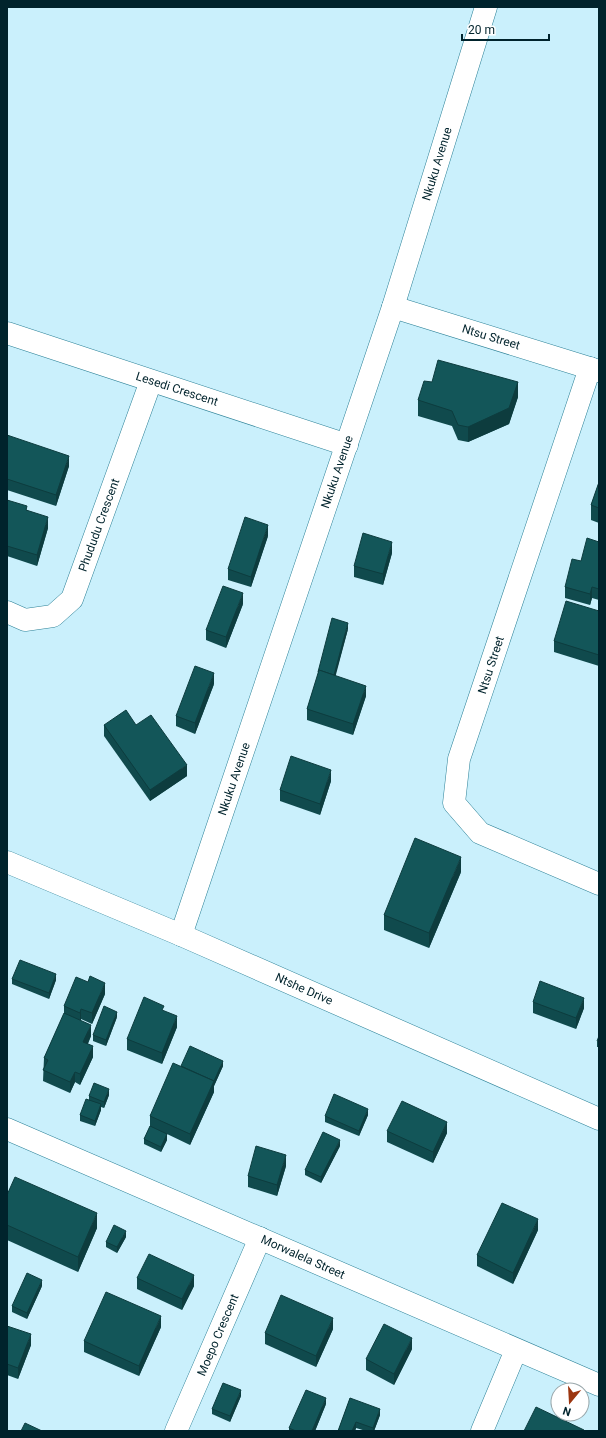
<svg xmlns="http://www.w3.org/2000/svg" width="606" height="1438" font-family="Roboto,sans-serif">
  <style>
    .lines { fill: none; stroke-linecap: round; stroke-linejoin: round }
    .minor-casing { stroke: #2d8298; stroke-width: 23 }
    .minor { stroke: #fff; stroke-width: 22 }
    .wall { fill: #104a4d }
    .shaded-wall { fill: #0d3c3e }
    .building { fill: #135659; stroke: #0d3c3e }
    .labels { text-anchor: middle; stroke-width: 4; stroke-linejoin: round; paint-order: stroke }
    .street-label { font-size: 12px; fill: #00232c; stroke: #fff }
  </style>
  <rect width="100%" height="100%" fill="#caf0fc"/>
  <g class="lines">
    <g class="minor-casing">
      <g id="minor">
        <path d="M393,307L599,371"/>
        <path d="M7,333L347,445"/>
        <path d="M590,368L459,759L454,803L480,833L599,884"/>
        <path d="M7,612L25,620L53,616L72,599L151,381"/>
        <path d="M7,862L181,935L599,1119"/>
        <path d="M181,935L393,307L486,7"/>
        <path d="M7,1129L599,1385"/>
        <path d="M176,1431L260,1238"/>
        <path d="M482,1431L516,1350"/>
      </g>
    </g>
    <use href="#minor" class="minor"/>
  </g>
  <g class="wall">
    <path d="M518,397L509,424L468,442L458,440L452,426L418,416V400Z"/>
    <path d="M7,435L69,466L56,506L7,490Z"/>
    <path d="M599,482V523L591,520V505Z"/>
    <path d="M7,500L27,510L48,528L37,566L7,556Z"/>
    <path d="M268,536L251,587L228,580V569Z"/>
    <path d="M599,542V600L592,598L590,605L565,598V587L581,561Z"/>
    <path d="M392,553L383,585L354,577V566Z"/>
    <path d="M243,604L226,648L206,640V630Z"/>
    <path d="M599,611V666L554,652V641Z"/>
    <path d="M348,629L335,676L366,696L353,735L307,720V709L318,675V672Z"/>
    <path d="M214,684L195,734L176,726V716Z"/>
    <path d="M104,725H136L187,776L150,801L104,736Z"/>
    <path d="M331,781L320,815L280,801V790Z"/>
    <path d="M461,872L429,948L384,930V915Z"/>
    <path d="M12,979L56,980L49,999L12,984Z"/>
    <path d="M105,994L92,1024L81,1019V1021L91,1036L88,1044L93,1057L80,1085L75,1082L70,1093L43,1081L44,1058L64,1014V1006Z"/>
    <path d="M533,1002L584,1008L576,1029L533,1013Z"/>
    <path d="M164,1011L177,1027L162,1064L127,1050V1039Z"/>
    <path d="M117,1017L106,1046L93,1041V1035Z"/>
    <path d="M597,1041L599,1042V1047H597Z"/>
    <path d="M181,1066H223L214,1086V1092L190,1145L167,1134V1140L161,1152L144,1144V1139L150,1127V1116Z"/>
    <path d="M109,1095L104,1108L101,1107V1110L95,1126L80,1121V1115L89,1100V1096Z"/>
    <path d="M368,1115L359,1136L325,1122V1116Z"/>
    <path d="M387,1131L447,1133L433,1163L387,1142Z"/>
    <path d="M340,1146L321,1183L305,1175V1170Z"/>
    <path d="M286,1166L277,1196L248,1187V1176Z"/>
    <path d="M7,1195L97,1228L78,1272L7,1240Z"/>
    <path d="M538,1230L513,1284L477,1266V1255Z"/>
    <path d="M126,1237L117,1253L106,1247V1242Z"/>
    <path d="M137,1278L194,1286L182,1310L137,1289Z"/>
    <path d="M42,1286L27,1319L12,1312V1306Z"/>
    <path d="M7,1326L31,1345L18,1379L7,1375Z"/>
    <path d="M161,1327L139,1376L84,1352V1341Z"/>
    <path d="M333,1329L316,1367L265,1344V1333Z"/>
    <path d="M412,1349L394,1385L366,1370V1359Z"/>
    <path d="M241,1396L230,1422L212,1414V1409Z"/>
    <path d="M350,1398L380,1415L374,1431H366L356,1428L355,1431H338Z"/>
    <path d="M326,1404L315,1431H289V1428Z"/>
  </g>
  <g class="shaded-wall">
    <path d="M518,382V397L509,424L468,442V427Z"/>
    <path d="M69,456V466L56,506V495Z"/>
    <path d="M48,517V528L37,566V555Z"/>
    <path d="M268,525V536L251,587V577Z"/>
    <path d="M392,542V553L383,585V574Z"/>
    <path d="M592,587V598L590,605V594Z"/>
    <path d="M243,593V604L226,648V637Z"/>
    <path d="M348,623V629L334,682V676Z"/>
    <path d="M214,673V684L195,734V723Z"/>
    <path d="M366,686V696L353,735V724Z"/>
    <path d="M187,765V776L150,801V790Z"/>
    <path d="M331,770V781L320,815V804Z"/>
    <path d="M461,857V872L429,948V933Z"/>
    <path d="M56,974V980L49,999V993Z"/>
    <path d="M105,983V994L92,1024V1013Z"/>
    <path d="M584,998V1008L576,1029V1018Z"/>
    <path d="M81,1009V1019L80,1023V1013Z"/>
    <path d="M8,1011V1017L7,1020V1014Z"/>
    <path d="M117,1012V1017L106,1046V1040Z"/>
    <path d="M177,1016V1027L162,1064V1053Z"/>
    <path d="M91,1025V1036L83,1053V1042Z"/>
    <path d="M93,1046V1057L80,1085V1074Z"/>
    <path d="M223,1061V1066L214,1086V1081Z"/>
    <path d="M75,1072V1082L70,1093V1082Z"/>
    <path d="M214,1081V1092L190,1145V1134Z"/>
    <path d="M109,1089V1095L104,1108V1102Z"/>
    <path d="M101,1104V1110L95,1126V1121Z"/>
    <path d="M368,1109V1115L359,1136V1131Z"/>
    <path d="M447,1122V1133L433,1163V1152Z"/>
    <path d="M167,1134V1140L161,1152V1147Z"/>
    <path d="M340,1140V1146L321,1183V1177Z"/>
    <path d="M286,1155V1166L277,1196V1185Z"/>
    <path d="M97,1213V1228L78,1272V1257Z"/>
    <path d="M538,1219V1230L513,1284V1273Z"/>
    <path d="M126,1231V1237L117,1253V1247Z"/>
    <path d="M194,1275V1286L182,1310V1299Z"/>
    <path d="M42,1280V1286L27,1319V1313Z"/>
    <path d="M161,1316V1327L139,1376V1366Z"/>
    <path d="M333,1318V1329L316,1367V1356Z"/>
    <path d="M31,1334V1345L18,1379V1368Z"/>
    <path d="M412,1338V1349L394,1385V1374Z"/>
    <path d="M241,1390V1396L230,1422V1416Z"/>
    <path d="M326,1398V1404L315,1431H312Z"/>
    <path d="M380,1409V1415L374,1431H373V1428Z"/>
    <path d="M356,1422V1428L355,1431H352Z"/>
  </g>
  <g class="building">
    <path d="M438,360L518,382L509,408L468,427L458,425L452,411L418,400L424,381L432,382Z"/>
    <path d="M7,435L69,456L56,495L7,479Z"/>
    <path d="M599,482V508L591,505Z"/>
    <path d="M7,500L27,506L26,510L48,517L37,555L7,546Z"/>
    <path d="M245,517L268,525L251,577L228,569Z"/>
    <path d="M363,533L392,542L383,574L354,566Z"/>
    <path d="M587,538L599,542V589L592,587L590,594L565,587L572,559L581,561Z"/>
    <path d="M223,586L243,593L226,637L206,630Z"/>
    <path d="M566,601L599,611V655L554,641Z"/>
    <path d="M332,618L348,623L334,675L319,670V672H318Z"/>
    <path d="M195,666L214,673L195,723L176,716Z"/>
    <path d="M319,670L366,686L353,724L307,709Z"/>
    <path d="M126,710L136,725L151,715L187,765L150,790L104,725Z"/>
    <path d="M291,756L331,770L320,804L280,790Z"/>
    <path d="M415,838L461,857L429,933L384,915Z"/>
    <path d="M20,960L56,974L49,993L12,979Z"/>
    <path d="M90,976L105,983L92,1013L81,1009L80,1013L64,1006L76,977L88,982Z"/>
    <path d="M540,981L584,998L576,1018L533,1002Z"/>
    <path d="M144,997L164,1006L162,1010L177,1016L162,1053L127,1039Z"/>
    <path d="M104,1006L117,1012L106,1040L93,1035Z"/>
    <path d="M64,1013L91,1025L83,1042L93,1046L80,1074L75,1072L70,1082L43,1070L48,1060L44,1058Z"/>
    <path d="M599,1036V1042L597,1041Z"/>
    <path d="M190,1046L223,1061L214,1081L181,1066Z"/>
    <path d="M173,1063L214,1081L190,1134L150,1116Z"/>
    <path d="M94,1083L109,1089L104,1102L89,1096Z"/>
    <path d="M334,1094L368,1109L359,1131L325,1116Z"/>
    <path d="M86,1099L101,1104L95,1121L80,1115Z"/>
    <path d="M402,1101L447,1122L433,1152L387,1131Z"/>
    <path d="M150,1126L167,1134L161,1147L144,1139Z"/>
    <path d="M323,1132L340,1140L321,1177L305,1170Z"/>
    <path d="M256,1146L286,1155L277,1185L248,1176Z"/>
    <path d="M15,1177L97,1213L78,1257L7,1225V1195Z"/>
    <path d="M502,1203L538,1219L513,1273L477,1255Z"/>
    <path d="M114,1225L126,1231L117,1247L106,1242Z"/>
    <path d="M149,1254L194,1275L182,1299L137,1278Z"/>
    <path d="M27,1273L42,1280L27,1313L12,1306Z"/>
    <path d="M106,1292L161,1316L139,1366L84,1341Z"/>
    <path d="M281,1295L333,1318L316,1356L265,1333Z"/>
    <path d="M384,1324L412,1338L394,1374L366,1359Z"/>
    <path d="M7,1326L31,1334L18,1368L7,1364Z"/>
    <path d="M223,1383L241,1390L230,1416L212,1409Z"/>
    <path d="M306,1390L326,1398L312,1431H296L289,1428Z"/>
    <path d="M350,1398L380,1409L373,1428L356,1422L352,1431H338Z"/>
    <path d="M536,1407L584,1430L583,1431H524Z"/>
    <path d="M25,1423L42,1431H21Z"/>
  </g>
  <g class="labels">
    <g class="street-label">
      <text transform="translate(437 164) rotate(-73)" y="4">Nkuku Avenue</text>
      <text transform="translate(491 337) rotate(17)" y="4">Ntsu Street</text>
      <text transform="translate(177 389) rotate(18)" y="4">Lesedi Crescent</text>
      <text transform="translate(337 472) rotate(-71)" y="4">Nkuku Avenue</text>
      <text transform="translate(99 525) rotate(-70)" y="4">Phududu Crescent</text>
      <text transform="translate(491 665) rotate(-72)" y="4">Ntsu Street</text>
      <text transform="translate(234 779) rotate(-71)" y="4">Nkuku Avenue</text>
      <text transform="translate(304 989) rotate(24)" y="4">Ntshe Drive</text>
      <text transform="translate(303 1257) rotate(24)" y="4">Morwalela Street</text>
      <text transform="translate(218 1335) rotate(-67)" y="4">Moepo Crescent</text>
    </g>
  </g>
  <rect width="606" height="1438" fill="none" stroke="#00232c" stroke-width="16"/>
  <g transform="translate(570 1402) rotate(198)"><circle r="19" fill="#ffffff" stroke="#99a7ab"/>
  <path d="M0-3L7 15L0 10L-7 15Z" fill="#9c3610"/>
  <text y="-6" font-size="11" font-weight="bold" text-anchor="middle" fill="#00232c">N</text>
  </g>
  <path d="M462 34v6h87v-6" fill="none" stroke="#00232c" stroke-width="2"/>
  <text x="468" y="34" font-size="12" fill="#00232c" stroke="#ffffff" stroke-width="3" paint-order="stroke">20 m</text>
</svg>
